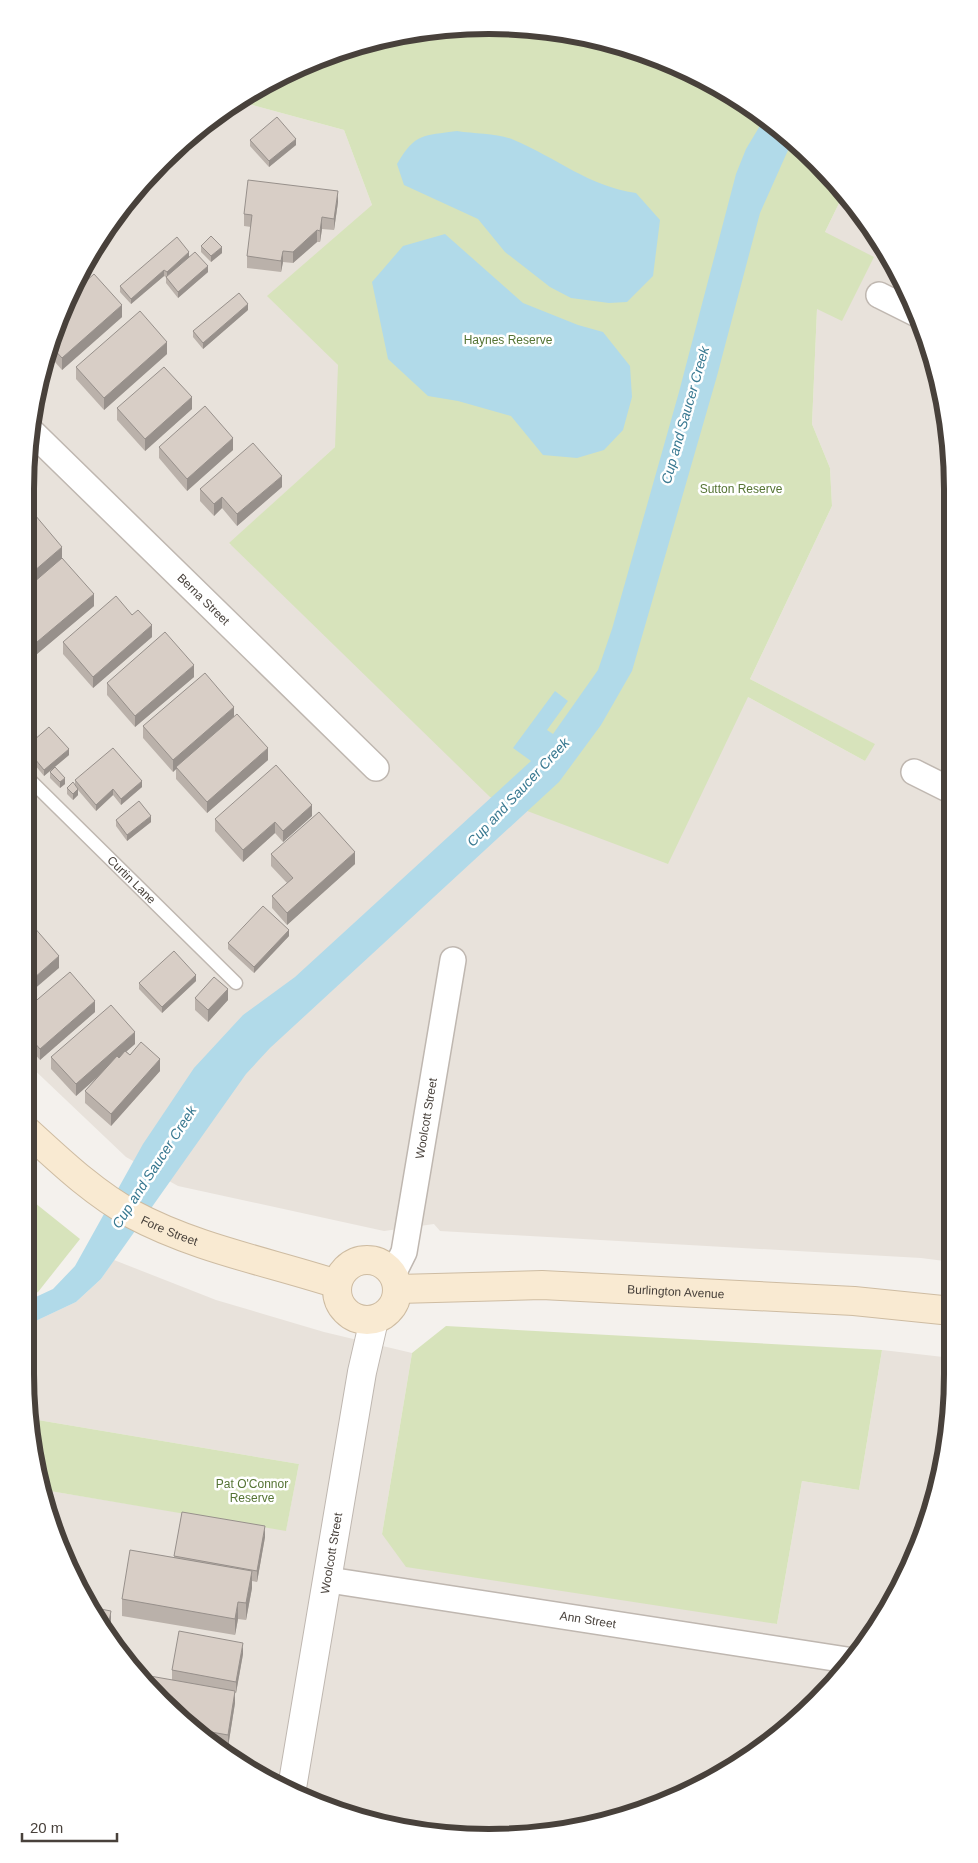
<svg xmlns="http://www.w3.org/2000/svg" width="978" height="1863" font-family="Helvetica,sans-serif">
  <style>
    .residential { fill: #e8e2db }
    .green { fill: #d7e3bb }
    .water { fill: #b1dae9 }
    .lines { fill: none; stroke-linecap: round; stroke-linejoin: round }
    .service-casing { stroke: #bfb7b0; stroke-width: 15 }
    .minor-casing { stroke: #bfb7b0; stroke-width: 28 }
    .tertiary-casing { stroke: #bfb7b0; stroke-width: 30 }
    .secondary-casing { stroke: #cebca2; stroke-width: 30 }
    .service { stroke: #fff; stroke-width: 12 }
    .minor { stroke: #fff; stroke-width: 25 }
    .tertiary { stroke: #fff; stroke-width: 28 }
    .secondary { stroke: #f9ead2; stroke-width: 28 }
    .wall { fill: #bab1aa }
    .shaded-wall { fill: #97908b }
    .building { fill: #d8cec6; stroke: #97908b }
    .labels { text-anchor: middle; stroke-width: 5; stroke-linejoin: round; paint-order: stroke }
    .park-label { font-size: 12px; fill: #557434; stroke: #fff }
    .street-label { font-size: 12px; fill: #48413b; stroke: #fff }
    .water-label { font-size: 14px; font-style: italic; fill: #397991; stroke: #fff }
    .rim { fill: none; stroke: #48413b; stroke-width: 6 }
  </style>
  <rect width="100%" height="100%" fill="#f4f1ed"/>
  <g class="residential">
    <path d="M238,101L344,130L372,205L335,447L229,544L748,697L865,761L874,744L750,679L832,506L830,468L812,424L817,309L825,232L844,193L857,207L918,311L949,428L952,1262L921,1258L440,1231L434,1224L384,1231L178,1186L126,1157L25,1061L26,459L41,369L73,284L121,206L183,140Z"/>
    <path d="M114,1260L216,1300L324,1332L412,1353L382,1534L777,1624L802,1481L859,1490L882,1350L952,1358V1404L937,1494L905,1579L817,1702L747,1760L667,1803L520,1837L369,1822L247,1767L248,1759L227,1756L121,1657L50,1523L44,1490L286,1530L299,1464L32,1419L25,1374V1326L76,1302L101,1279Z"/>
  </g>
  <g class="green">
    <path d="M520,26L609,41L694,73L795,140L844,193L825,232L874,257L842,321L817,309L812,424L830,468L832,506L750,679L875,744L865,761L748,697L668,864L490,797L229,543L335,447L338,365L267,296L372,205L344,130L238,101C288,65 368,37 429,29C458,25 490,27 520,26Z"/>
    <path d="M25,1195L80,1239L38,1292L25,1298Z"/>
    <path d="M446,1326L882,1350L859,1490L802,1481L777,1624L406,1567L382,1534L412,1353Z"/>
    <path d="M32,1419L299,1464L286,1531L44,1490Z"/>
  </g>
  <g class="water">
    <path d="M764,119L793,139L760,213L717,376L632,671L601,725L559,782L270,1048L246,1074L101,1279L76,1302L25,1326V1302L53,1289L75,1266L143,1144L194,1068L243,1015L295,977L531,761L513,748L555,691L568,701L547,730L553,734L598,670L612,629L679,392L736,174L746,149Z"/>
    <path d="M457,131C475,134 498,133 514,140C557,158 588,186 636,193L660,220L653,276L627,302L609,303L571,298L550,287L505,252L478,219L404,185L397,164C416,132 423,136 457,131Z"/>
    <path d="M445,234L523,303L578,325L603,332L630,366L632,397L623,430L604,450L577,458L543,455L511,416L458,401L428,396L388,359L372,282L403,246Z"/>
  </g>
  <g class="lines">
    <g class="service-casing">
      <g id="service">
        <path id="s1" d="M26,776L236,983"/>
      </g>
    </g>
    <g class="minor-casing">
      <g id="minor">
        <path d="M879,295L919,315"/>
        <path id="s2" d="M31,431L376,768"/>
        <path d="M914,772L950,790"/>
        <path id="s3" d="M393,1274L404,1252L453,960"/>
        <path id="s4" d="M329,1580L847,1660"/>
      </g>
    </g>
    <g class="tertiary-casing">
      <g id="tertiary">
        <path id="s5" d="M292,1788L362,1372L374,1320"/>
      </g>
    </g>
    <g class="secondary-casing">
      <g id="secondary">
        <path id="s6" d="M25,1129C58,1159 93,1193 132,1214C195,1248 269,1262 337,1284"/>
        <circle cx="367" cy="1290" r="30"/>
        <path id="s7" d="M398,1289L542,1285L854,1301L952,1311"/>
      </g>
    </g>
    <use href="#service" class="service"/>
    <use href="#minor" class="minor"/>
    <use href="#tertiary" class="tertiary"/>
    <use href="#secondary" class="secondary"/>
  </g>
  <g class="wall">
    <path d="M250,140L296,145L269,167L250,146Z"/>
    <path d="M338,202L334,230L322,229L320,242H317L293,263L283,262L281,272L247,268V256L251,227L244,226V214Z"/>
    <path d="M201,246L222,253L211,262L201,252Z"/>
    <path d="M189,256L208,272L178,298L166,283V277L164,276L131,304L120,292V286Z"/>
    <path d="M68,297L122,317L62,370L47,353Z"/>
    <path d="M248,310L203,349L193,337V331Z"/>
    <path d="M167,354L104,410L76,379V367Z"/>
    <path d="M117,408L192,409L145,451L117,420Z"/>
    <path d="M159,447L233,450L187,491L159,458Z"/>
    <path d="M282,487L237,526L222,508L214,516L200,501V489Z"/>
    <path d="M26,522L62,558L94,606L37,654L26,640Z"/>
    <path d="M152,637L93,688L63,654V642Z"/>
    <path d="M194,677L135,727L107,695V683Z"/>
    <path d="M234,716L268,760L207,813L176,779V768L173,772L143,738V726Z"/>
    <path d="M26,747L69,755L44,776L26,754Z"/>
    <path d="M50,772L65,784L60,788L50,778Z"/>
    <path d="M75,780L142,787L121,805L113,795L96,811L78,790V795L73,800L67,794V788L75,785Z"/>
    <path d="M312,816L283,842L275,833L243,862L215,831V819Z"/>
    <path d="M116,820L151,822L127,841L116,826Z"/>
    <path d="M271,854L355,864L287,925L272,908V896L287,883L271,866Z"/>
    <path d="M289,936L254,973L228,949V943Z"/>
    <path d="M196,981L162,1013L139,989V983Z"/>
    <path d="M195,998L228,1000L208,1022L195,1010Z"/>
    <path d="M25,1010L95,1012L40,1060L25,1043Z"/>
    <path d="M135,1044L126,1051L130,1055L160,1071L111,1126L85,1103V1091L100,1074L76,1096L51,1069V1057Z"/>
    <path d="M182,1512L265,1537L257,1582L252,1581V1588L246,1620L238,1619L235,1635L122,1616V1599L174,1558Z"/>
    <path d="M243,1654L236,1693H235V1703L228,1747L215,1744L149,1683L172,1680V1670Z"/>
  </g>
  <g class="shaded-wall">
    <path d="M296,139V145L269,167V161Z"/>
    <path d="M338,191V202L334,230V219Z"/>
    <path d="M322,217V229L320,242V231Z"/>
    <path d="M317,230V242L293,263V252Z"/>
    <path d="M222,247V253L211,262V256Z"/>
    <path d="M283,251V262L281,272V261Z"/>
    <path d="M189,252V258L167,278V272Z"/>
    <path d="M91,259V271L71,288L73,284L85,265Z"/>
    <path d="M208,266V272L178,298V292Z"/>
    <path d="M164,270V276L131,304V299Z"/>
    <path d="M248,304V310L203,349V343Z"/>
    <path d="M122,305V317L62,370V358Z"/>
    <path d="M167,342V354L104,410V398Z"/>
    <path d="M192,397V409L145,451V439Z"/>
    <path d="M233,438V450L187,491V479Z"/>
    <path d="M282,476V487L237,526V514Z"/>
    <path d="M222,497V508L214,516V504Z"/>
    <path d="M29,505V516L26,519V507Z"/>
    <path d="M62,547V559L26,590V578Z"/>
    <path d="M94,594V606L37,654V642Z"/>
    <path d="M152,625V637L93,688V677Z"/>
    <path d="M194,665V677L135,727V716Z"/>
    <path d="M234,707V718L173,772V760Z"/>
    <path d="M268,748V760L207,813V802Z"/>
    <path d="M69,749V755L44,776V770Z"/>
    <path d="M65,778V784L60,788V782Z"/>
    <path d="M142,781V787L121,805V799Z"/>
    <path d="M78,789V795L73,800V794Z"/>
    <path d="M113,789V795L96,811V805Z"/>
    <path d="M312,805V816L283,842V831Z"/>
    <path d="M151,816V822L127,841V835Z"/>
    <path d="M275,822V833L243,862V850Z"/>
    <path d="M355,852V864L287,925V913Z"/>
    <path d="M289,930V936L254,973V967Z"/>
    <path d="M59,956V968L25,997V986Z"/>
    <path d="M196,975V981L162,1013V1007Z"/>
    <path d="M228,989V1000L208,1022V1010Z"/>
    <path d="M95,1001V1012L40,1060V1049Z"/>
    <path d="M135,1032V1044L76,1096V1084Z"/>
    <path d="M160,1059V1071L111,1126V1114Z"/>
    <path d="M265,1526V1537L257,1582V1571Z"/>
    <path d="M252,1571V1588L246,1620V1603Z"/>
    <path d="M238,1602V1619L235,1635V1619Z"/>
    <path d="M111,1611V1622L109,1634L107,1631Z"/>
    <path d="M243,1643V1654L236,1693V1682Z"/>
    <path d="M235,1691V1703L228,1747V1735Z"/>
  </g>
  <g class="building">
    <path d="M277,117L296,139L269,161L250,140Z"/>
    <path d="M248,180L338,191L334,219L322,217L320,231L317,230L293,252L283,251L281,261L247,256L252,215L244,214Z"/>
    <path d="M211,236L222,247L211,256L201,246Z"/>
    <path d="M177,237L189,252L167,272L164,270L131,299L120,286Z"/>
    <path d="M195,252L208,266L178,292L166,277Z"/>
    <path d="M90,257L91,259L85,265Z"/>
    <path d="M94,274L122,305L62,358L50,345L68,297Z"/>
    <path d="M239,293L248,304L203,343L193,331Z"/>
    <path d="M140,311L167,342L104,398L76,367Z"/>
    <path d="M164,367L192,397L145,439L117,408Z"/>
    <path d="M205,406L233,438L187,479L159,447Z"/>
    <path d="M253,443L282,476L237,514L222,497L214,504L200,489Z"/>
    <path d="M35,515L62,547L26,578V522Z"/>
    <path d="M62,558L94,594L37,642L26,629V589Z"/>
    <path d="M116,596L132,615L138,610L152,625L93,677L63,642Z"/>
    <path d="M165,632L194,665L135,716L107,683Z"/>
    <path d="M205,673L234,707L173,760L143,726Z"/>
    <path d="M237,714L268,748L207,802L176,767Z"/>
    <path d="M49,727L69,749L44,770L26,748V747Z"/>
    <path d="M113,748L142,781L121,799L113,789L96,805L75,780Z"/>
    <path d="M276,765L312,805L283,831L275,822L243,850L215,819Z"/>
    <path d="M55,767L65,778L60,782L50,772Z"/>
    <path d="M73,782L78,789L73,794L67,788Z"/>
    <path d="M139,801L151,816L127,835L116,820Z"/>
    <path d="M319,812L355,852L287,913L272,896L293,878L271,854Z"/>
    <path d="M263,906L289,930L254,967L228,943Z"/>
    <path d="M33,926L59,956L25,986V932Z"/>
    <path d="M174,951L196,975L162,1007L139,983Z"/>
    <path d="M70,972L95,1001L40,1049L25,1032V1010Z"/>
    <path d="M214,977L228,989L208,1010L195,998Z"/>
    <path d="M111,1005L135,1032L76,1084L51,1057Z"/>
    <path d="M141,1042L160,1059L111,1114L85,1091L117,1056L119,1058L125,1051L130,1055Z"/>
    <path d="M182,1512L265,1526L257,1571L174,1556Z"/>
    <path d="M130,1550L252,1571L246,1603L238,1602L235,1619L122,1599Z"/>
    <path d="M95,1608L111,1611L107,1631Z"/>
    <path d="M179,1631L243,1643L236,1682L172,1670Z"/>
    <path d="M150,1676L235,1691L228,1735L200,1730L149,1683Z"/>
  </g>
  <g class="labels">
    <g class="park-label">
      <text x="508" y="344">Haynes Reserve</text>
      <text x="741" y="493">Sutton Reserve</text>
      <text x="252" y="1488">Pat O'Connor<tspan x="252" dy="14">Reserve</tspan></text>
    </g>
    <g class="street-label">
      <text dy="4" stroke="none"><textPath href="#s2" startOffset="241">Berna Street</textPath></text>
      <text dy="4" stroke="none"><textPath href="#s1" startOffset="148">Curtin Lane</textPath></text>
      <text dy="4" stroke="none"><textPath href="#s3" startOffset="160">Woolcott Street</textPath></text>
      <text dy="4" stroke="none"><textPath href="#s6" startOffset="178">Fore Street</textPath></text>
      <text dy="4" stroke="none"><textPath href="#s7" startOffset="278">Burlington Avenue</textPath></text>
      <text dy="4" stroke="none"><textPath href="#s5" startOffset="238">Woolcott Street</textPath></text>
      <text dy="4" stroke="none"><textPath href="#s4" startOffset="262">Ann Street</textPath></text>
    </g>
    <g class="water-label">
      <text transform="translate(685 415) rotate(-74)" y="5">Cup and Saucer Creek</text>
      <text transform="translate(518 792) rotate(-47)" y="5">Cup and Saucer Creek</text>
      <text transform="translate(154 1167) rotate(-57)" y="5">Cup and Saucer Creek</text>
    </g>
  </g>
  <path d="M0 0H978V1863H0ZM489 34H489A455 455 0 0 1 944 489V1374A455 455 0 0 1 489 1829H489A455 455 0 0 1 34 1374V489A455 455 0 0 1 489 34Z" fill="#fff" fill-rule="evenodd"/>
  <path class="rim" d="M489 34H489A455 455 0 0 1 944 489V1374A455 455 0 0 1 489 1829H489A455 455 0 0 1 34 1374V489A455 455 0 0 1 489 34Z"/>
  <path d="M22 1833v8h95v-8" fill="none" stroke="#48413b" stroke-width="2.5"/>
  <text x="30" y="1833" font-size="15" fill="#48413b" stroke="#ffffff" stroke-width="4" paint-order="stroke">20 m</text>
</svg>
